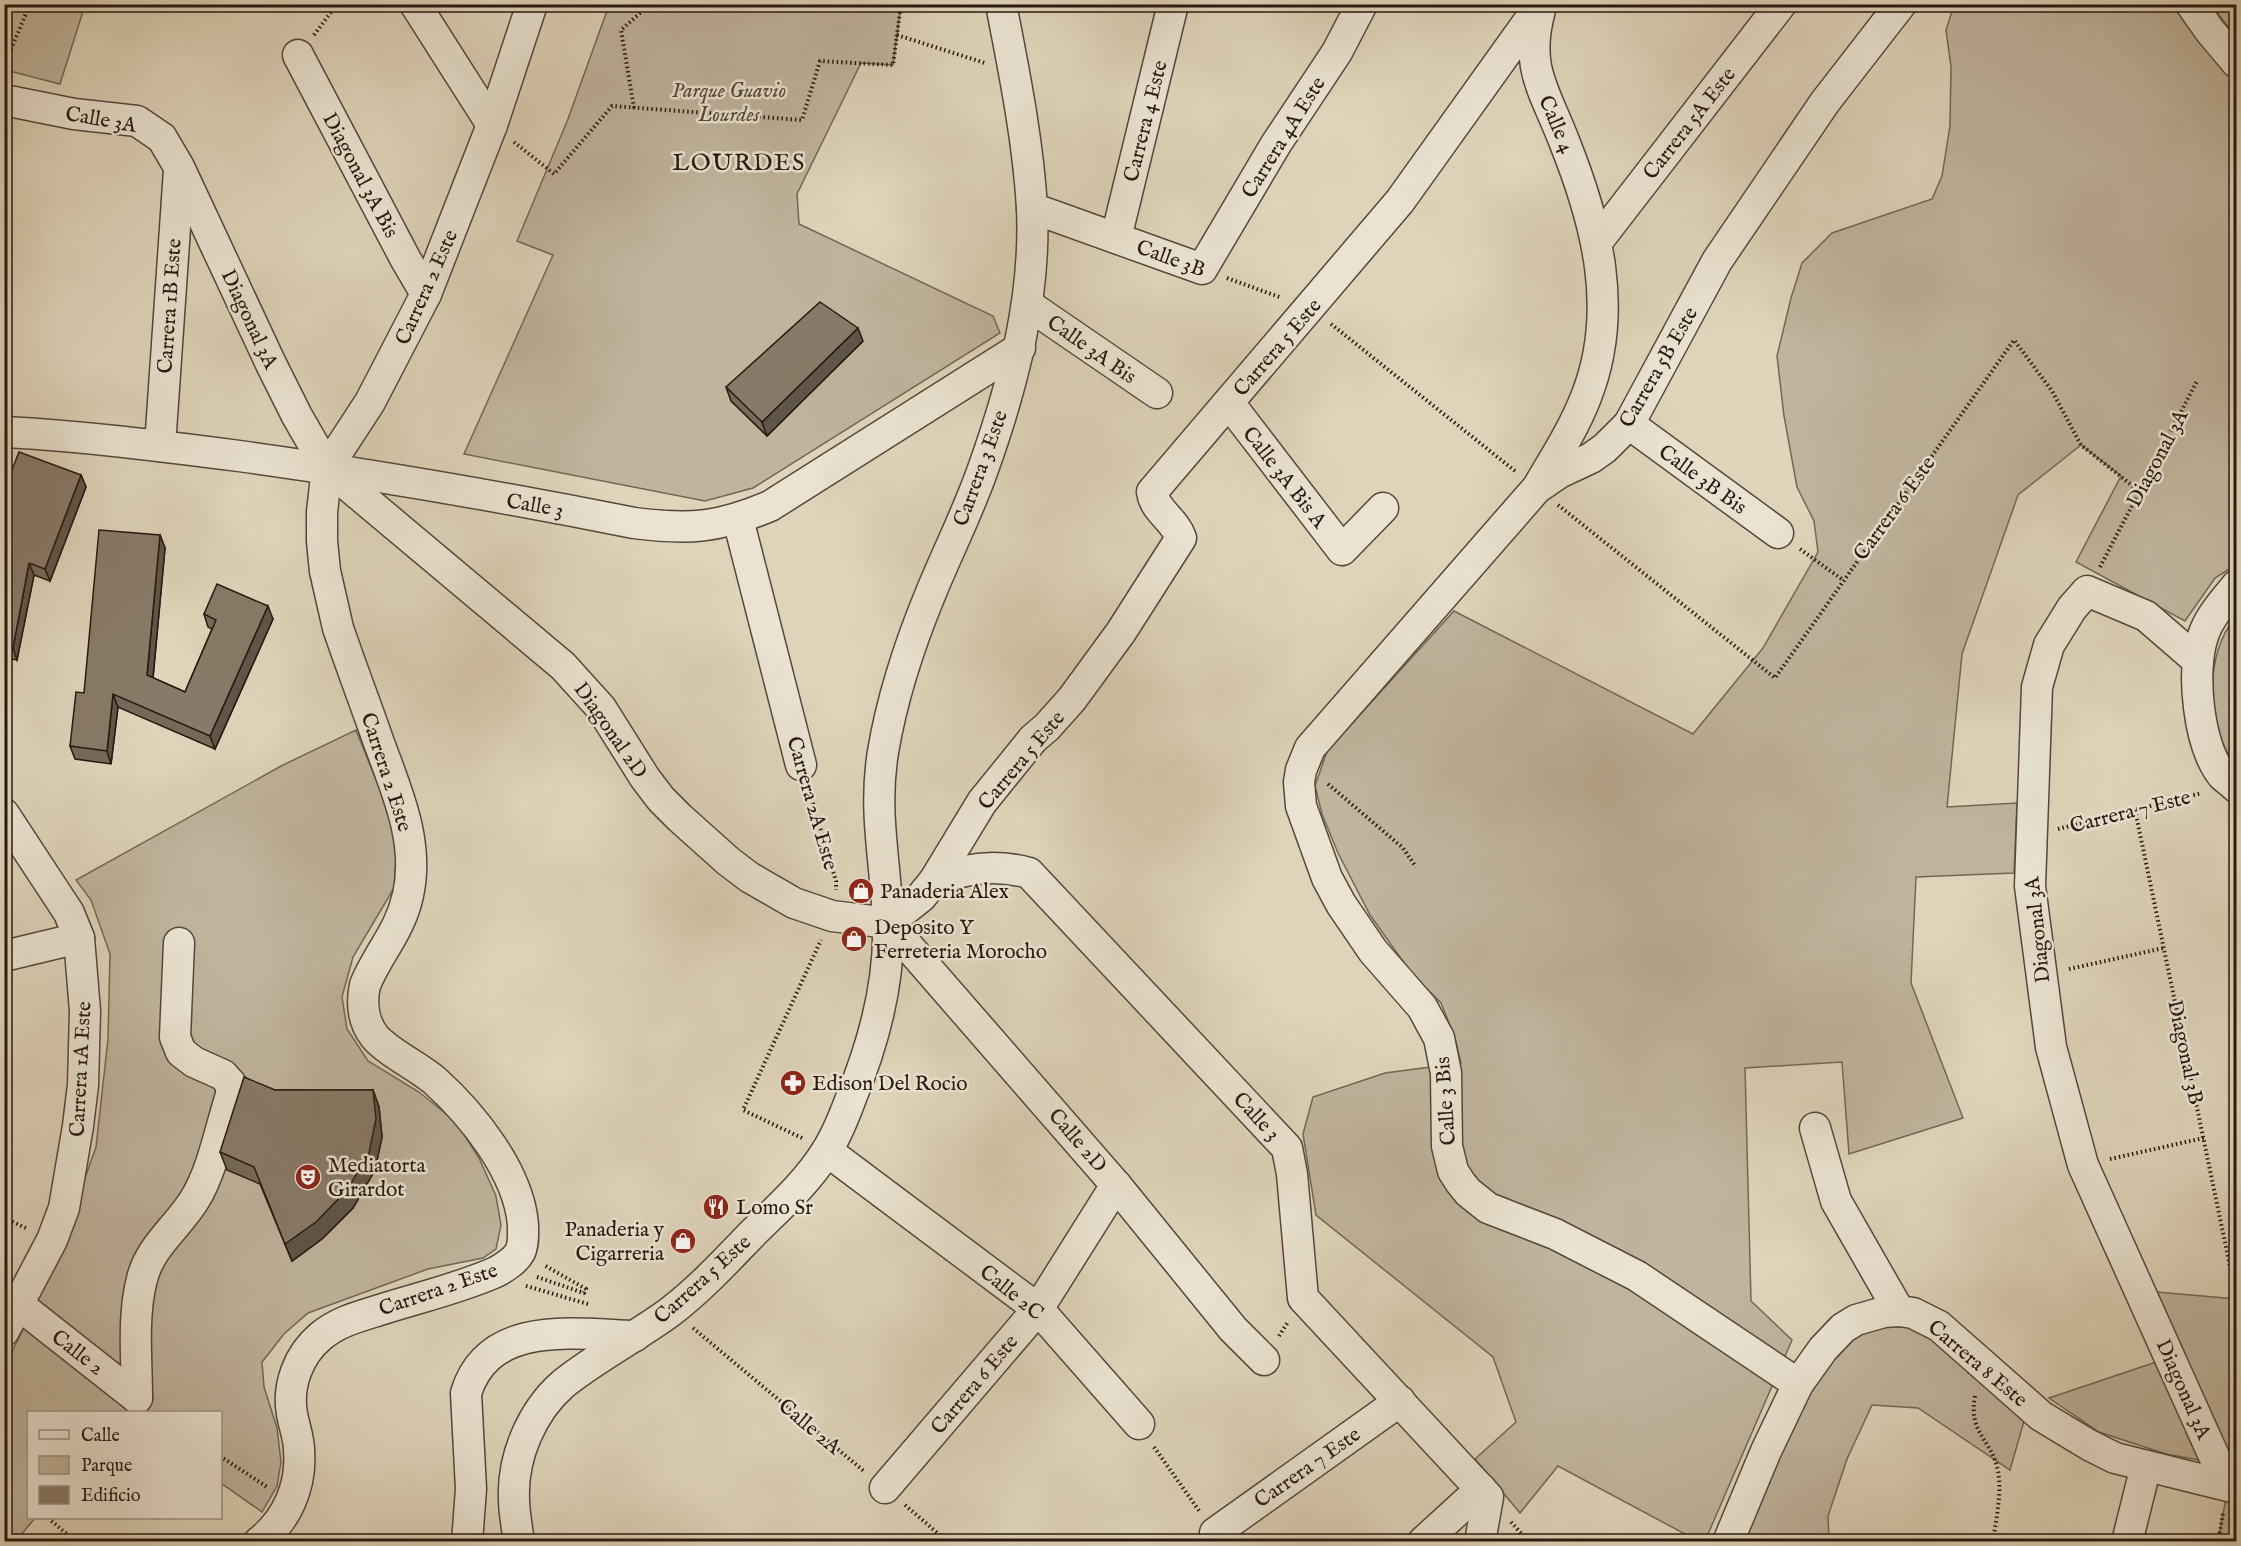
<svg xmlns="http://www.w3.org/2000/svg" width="2241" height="1546" font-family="'IM FELL English',serif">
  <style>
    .green { fill: #c0b49d; stroke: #746656; stroke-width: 1.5 }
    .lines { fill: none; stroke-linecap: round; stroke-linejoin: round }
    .minor-casing { stroke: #56473a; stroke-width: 33 }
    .path { stroke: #291810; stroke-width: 4; stroke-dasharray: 1.5 3; stroke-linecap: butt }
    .minor { stroke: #eae3d2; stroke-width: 30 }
    .wall { fill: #756959; stroke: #291810; stroke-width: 1.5 }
    .shaded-wall { fill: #5f5549; stroke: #291810; stroke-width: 1.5 }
    .building { fill: #887a68; stroke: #291810; stroke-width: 1.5 }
    .labels { text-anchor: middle; stroke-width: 5; stroke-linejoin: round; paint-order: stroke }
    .park-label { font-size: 21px; font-style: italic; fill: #56473a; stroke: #eae3d2 }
    .street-label { font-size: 21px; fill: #291810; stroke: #eae3d2 }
    .poi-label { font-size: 21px; fill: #291810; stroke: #eae3d2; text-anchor: start }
    .quarter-label { font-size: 24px; letter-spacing: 1.5px; fill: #291810; stroke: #eae3d2 }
  </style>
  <rect width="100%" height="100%" fill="#dfd4ba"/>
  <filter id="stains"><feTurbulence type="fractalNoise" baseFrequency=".00333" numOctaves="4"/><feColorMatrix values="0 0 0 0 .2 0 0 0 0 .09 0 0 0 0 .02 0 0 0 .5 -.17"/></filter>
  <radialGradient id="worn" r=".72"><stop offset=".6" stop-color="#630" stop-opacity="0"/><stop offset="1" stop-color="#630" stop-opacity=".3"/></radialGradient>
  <g class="green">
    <path d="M4,5H85L60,84L5,70Z"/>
    <path d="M609,5H901L893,65L861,63L797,194L799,224L993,316L1000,333L753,488L705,501L464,454L553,255L517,241L568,119Z"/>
    <path d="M1954,5H2178L2184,17L2236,78V565L2215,578L2185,621L2076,562L2121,476L2081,445L2018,495L1962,654L1947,807L2017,803L2014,873L1916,877L1911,983L1963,1118L1849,1154L1842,1062L1745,1068L1751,1301L1792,1340L1705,1541H1698L1558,1466L1520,1513L1475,1459L1516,1422L1493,1357L1316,1215L1303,1134L1313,1097L1385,1073L1461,1063L1455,1038L1441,1003L1412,974L1370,915L1338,853L1322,814L1315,786L1327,751L1454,611L1693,734L1763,648L1818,552L1814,521L1797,487L1784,416L1777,356L1791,298L1802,263L1832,233L1932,199L1942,176L1950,126L1951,67L1946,30Z"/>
    <path d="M2211,5H2236V37L2212,6Z"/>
    <path d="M2236,617V765C2205,729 2204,652 2236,617Z"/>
    <path d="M356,730L393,822L396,859L394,888L353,957L342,997L347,1029L368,1061L419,1092L456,1122L479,1158L496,1196L501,1225L496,1249L483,1258L428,1269L308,1313L284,1334L262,1362L264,1387L277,1428L281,1462L277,1486L262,1512L221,1483L220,1412H28V1518H35L16,1541L5,1542V1366L52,1270L96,1147L108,1039L110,954L91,900L76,880L283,765Z"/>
    <path d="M2157,1292L2236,1299V1541H2218L2232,1466L2166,1454L2099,1432L2049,1398L2183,1353Z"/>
    <path d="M1888,1321L1921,1327L1963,1362L2024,1421L2010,1470L1918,1408L1872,1405L1847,1459L1828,1516L1829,1541L1741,1542L1819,1372L1835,1346Z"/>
  </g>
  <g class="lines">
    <g class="minor-casing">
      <g id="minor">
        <path d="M415,4L492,125"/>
        <path d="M2191,4L2210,31L2236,62"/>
        <path d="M298,55L406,260L426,294"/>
        <path d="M4,100L74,114L137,121L162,138L179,167L271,364L297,416L327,468L563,666L601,708L645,778L661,799L680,818L728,861L749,877L794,903L832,916L888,923"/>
        <path d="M1032,208L1202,269L1276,144L1337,52L1362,4"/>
        <path d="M1116,238L1173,4"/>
        <path d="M1597,242L1781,4"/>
        <path d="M1027,304L1157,393"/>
        <path d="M1229,403L1342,550L1383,508"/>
        <path d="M1629,424L1778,533"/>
        <path d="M4,432C83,436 161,446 239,456C371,474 503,497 634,523C689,530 718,528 770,506L1020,348"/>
        <path d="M160,446L179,170"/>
        <path d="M1539,485C1556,456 1574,428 1586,397C1620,311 1597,223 1564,141C1545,91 1524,68 1540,10"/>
        <path d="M738,519L801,765"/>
        <path d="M2236,586C2224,601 2209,617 2203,636C2191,672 2198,744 2222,775C2226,779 2232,783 2236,787"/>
        <path d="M2198,661L2146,616L2087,591L2072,608L2049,645L2037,687L2030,886L2051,1047L2083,1165L2227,1485"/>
        <path d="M4,814L69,913L79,938L85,1011L83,1085L78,1126L64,1208L52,1240L4,1331"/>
        <path d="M934,881C964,868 997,864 1029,873L1287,1148L1292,1174L1303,1298L1488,1497L1480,1542"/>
        <path d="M888,923L921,897L934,881L982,802L1033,739L1047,727L1072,699L1121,632L1181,538C1175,520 1154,510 1152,492L1400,201L1541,4"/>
        <path d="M888,923L1116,1185L1233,1329L1264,1360"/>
        <path d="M4,956L79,938"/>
        <path d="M1815,1128L1836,1201L1899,1311"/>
        <path d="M827,1151L1038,1309L1139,1424"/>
        <path d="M19,1305L137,1398"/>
        <path d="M1798,1384L1637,1276L1555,1234L1488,1208L1468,1192L1460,1182L1453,1171L1447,1146L1446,1073L1439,1038L1422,1007L1373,951L1341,904L1327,878L1301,806L1299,782L1301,770L1310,748L1537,488L1559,473L1591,458L1605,448L1629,424L1717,261L1825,102L1901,4"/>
        <path d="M137,1398C137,1360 132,1317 142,1279C150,1246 178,1227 195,1199C213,1169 220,1129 231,1095V1084L223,1075L194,1062L181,1052L175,1037L179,943"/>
        <path d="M885,1488L1038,1309L1116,1185"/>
        <path d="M1215,1533L1400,1401"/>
        <path d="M259,1542C287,1520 302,1486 299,1450C299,1438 294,1426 292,1414C287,1386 298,1355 321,1336C339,1321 361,1316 383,1309C421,1297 460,1288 496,1272C505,1267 515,1261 520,1252C524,1244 523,1233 523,1225C519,1172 472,1114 434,1080C417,1066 388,1052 375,1037C363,1022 361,1004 365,985C378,953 400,932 408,895C420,841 396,790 378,740C365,703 351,666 338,628L325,571L322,541V512L327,468L370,402L426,294L492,125L532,4"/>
        <path d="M467,1542L471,1489L466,1393C489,1319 575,1334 635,1336"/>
        <path d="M519,1542C517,1527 514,1513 514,1499C512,1457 532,1411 563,1384C595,1358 636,1337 670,1312C700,1289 725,1262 751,1235C777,1209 806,1184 826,1152C837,1135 844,1117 851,1098C874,1042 890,983 888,923C886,862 873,813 883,752C892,698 909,646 930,595C947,553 968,512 983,469C1013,385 1036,298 1032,208C1028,140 1014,71 1001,4"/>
        <path d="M1423,1542L1481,1489"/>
        <path d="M1728,1542L1766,1451L1798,1384L1823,1349L1843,1328L1856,1320L1884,1312L1899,1311L1913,1313L1939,1326L2041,1416L2089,1445L2115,1458L2236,1488"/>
        <path d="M2127,1542L2146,1466"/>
      </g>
    </g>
    <g class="path">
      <path d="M314,35L337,4"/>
      <path d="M897,35L985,63"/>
      <path d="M4,66L30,4"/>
      <path d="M634,108L621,30L650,4"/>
      <path d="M514,142L554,174L612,106L802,120L820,61L893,65L901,4"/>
      <path d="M1227,278L1282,298"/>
      <path d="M1331,324L1515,471"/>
      <path d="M1558,505L1775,678L2014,340L2052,391L2081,445L2139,491"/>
      <path d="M1800,549L1843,580"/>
      <path d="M2100,567L2197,381"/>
      <path d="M1328,784L1403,848L1416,867"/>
      <path d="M809,790L836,881V890"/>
      <path d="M2135,810L2236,1295"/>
      <path d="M2058,829L2202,793"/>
      <path d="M2069,969L2164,948"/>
      <path d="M802,1138L743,1110L821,940"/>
      <path d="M2110,1159L2204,1138"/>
      <path d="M4,1218L28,1229"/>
      <path d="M537,1277L584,1293L586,1289L544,1265"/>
      <path d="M526,1286L588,1304"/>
      <path d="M693,1328L865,1472"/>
      <path d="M1279,1336L1288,1322"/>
      <path d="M1975,1396C1968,1434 1992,1439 1998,1471C2002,1494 1996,1519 1993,1542"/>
      <path d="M1154,1447L1200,1512"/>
      <path d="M220,1456L267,1487"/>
      <path d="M905,1505L948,1542"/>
      <path d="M48,1518L76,1542"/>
      <path d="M1511,1522L1529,1542"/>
      <path d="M2218,1542L2223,1513"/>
    </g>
    <use href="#minor" class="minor"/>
  </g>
  <g class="wall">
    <path d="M863,341L767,436L731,401L726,387Z"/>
    <path d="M81,475L86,487L50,581L34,575L17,660L4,658V490Z"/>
    <path d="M160,535L165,548L153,678L185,692L212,629L208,627L204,614L273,619L215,749L118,707L111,764L75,759L70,746L84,693Z"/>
    <path d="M275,1090H373L379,1107L382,1137L375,1170L353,1208L322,1239L292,1261L260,1184L227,1170L220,1152Z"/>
  </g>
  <g class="shaded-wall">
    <path d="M858,328L863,341L767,436L762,422Z"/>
    <path d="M81,475L86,487L50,581L45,569Z"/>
    <path d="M160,535L165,548L152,688L147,675Z"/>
    <path d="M29,563L34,575L17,660L13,648Z"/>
    <path d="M268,606L273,619L215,749L210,736Z"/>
    <path d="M113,694L118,707L111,764L107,751Z"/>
    <path d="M373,1090L379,1107L382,1137L375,1170L353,1208L322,1239L292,1261L285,1244Z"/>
  </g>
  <g class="building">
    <path d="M820,302L858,328L762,422L726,387Z"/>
    <path d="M19,452L81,475L45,569L29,563L13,648L4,647V490Z"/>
    <path d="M99,530L160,535L147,675L185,692L216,620L204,614L217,584L268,606L210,736L113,694L107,751L70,746L76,692L84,693Z"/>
    <path d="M244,1077L275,1090H373L376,1119L369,1153L347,1190L316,1222L285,1244L254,1167L220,1152Z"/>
  </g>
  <defs>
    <g id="shop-disc" transform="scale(1.35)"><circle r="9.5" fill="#8f2418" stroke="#eae3d2"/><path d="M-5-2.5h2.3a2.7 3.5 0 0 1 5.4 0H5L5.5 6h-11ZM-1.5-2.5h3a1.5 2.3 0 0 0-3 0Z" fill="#fff"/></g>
    <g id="pharmacy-disc" transform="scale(1.35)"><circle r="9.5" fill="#8f2418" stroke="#eae3d2"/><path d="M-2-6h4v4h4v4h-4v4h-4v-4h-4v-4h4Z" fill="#fff"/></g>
    <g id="theatre-disc" transform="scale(1.35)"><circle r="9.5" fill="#8f2418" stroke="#eae3d2"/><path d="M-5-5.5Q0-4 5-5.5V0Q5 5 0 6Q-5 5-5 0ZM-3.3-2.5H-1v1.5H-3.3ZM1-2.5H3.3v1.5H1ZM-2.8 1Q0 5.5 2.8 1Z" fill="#fff"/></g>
    <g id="restaurant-disc" transform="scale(1.35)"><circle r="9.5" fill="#8f2418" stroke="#eae3d2"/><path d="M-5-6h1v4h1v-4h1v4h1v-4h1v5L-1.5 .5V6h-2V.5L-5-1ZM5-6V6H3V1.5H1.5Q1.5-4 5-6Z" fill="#fff"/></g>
  </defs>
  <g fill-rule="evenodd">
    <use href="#shop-disc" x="861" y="891"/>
    <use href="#shop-disc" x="854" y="939"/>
    <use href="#pharmacy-disc" x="793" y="1083"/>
    <use href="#theatre-disc" x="308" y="1177"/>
    <use href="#restaurant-disc" x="716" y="1207"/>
    <use href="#shop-disc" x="683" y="1241"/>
  </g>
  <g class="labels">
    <g class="park-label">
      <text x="729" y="97">Parque Guavio<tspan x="729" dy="24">Lourdes</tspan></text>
    </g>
    <g class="street-label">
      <text transform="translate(101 119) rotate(10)" y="7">Calle 3A</text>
      <text transform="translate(1145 121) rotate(-76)" y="7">Carrera 4 Este</text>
      <text transform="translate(1689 123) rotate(-52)" y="7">Carrera 5A Este</text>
      <text transform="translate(1557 124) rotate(67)" y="7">Calle 4</text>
      <text transform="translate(1283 137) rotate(-58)" y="7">Carrera 4A Este</text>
      <text transform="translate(361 175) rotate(62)" y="7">Diagonal 3A Bis</text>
      <text transform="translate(1171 258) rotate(20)" y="7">Calle 3B</text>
      <text transform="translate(426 287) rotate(-66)" y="7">Carrera 2 Este</text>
      <text transform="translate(169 306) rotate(-86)" y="7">Carrera 1B Este</text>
      <text transform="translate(250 319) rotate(65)" y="7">Diagonal 3A</text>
      <text transform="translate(1277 347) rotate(-49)" y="7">Carrera 5 Este</text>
      <text transform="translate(1092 349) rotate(35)" y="7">Calle 3A Bis</text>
      <text transform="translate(1658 367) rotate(-60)" y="7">Carrera 5B Este</text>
      <text transform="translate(2157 458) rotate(-62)" y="7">Diagonal 3A</text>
      <text transform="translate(980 468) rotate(-70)" y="7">Carrera 3 Este</text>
      <text transform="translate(1285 477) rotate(52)" y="7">Calle 3A Bis A</text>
      <text transform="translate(1703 479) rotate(36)" y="7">Calle 3B Bis</text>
      <text transform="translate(535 505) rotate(10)" y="7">Calle 3</text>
      <text transform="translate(1894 508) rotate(-54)" y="7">Carrera 6 Este</text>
      <text transform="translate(611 730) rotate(55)" y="7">Diagonal 2D</text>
      <text transform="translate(1021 760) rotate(-50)" y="7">Carrera 5 Este</text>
      <text transform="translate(387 772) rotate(72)" y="7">Carrera 2 Este</text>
      <text transform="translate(813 803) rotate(74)" y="7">Carrera 2A Este</text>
      <text transform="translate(2130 811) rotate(-14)" y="7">Carrera 7 Este</text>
      <text transform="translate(2037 930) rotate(-96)" y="7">Diagonal 3A</text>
      <text transform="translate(2186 1052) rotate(78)" y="7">Diagonal 3B</text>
      <text transform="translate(80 1069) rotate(-87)" y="7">Carrera 1A Este</text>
      <text transform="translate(1445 1101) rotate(-94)" y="7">Calle 3 Bis</text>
      <text transform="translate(1257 1116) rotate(47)" y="7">Calle 3</text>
      <text transform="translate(1078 1140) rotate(49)" y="7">Calle 2D</text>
      <text transform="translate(702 1279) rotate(-42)" y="7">Carrera 5 Este</text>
      <text transform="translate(438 1289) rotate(-19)" y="7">Carrera 2 Este</text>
      <text transform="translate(1012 1292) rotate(39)" y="7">Calle 2C</text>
      <text transform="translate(78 1352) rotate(38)" y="7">Calle 2</text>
      <text transform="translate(1978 1363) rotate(40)" y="7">Carrera 8 Este</text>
      <text transform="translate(974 1384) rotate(-50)" y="7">Carrera 6 Este</text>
      <text transform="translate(2184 1389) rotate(66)" y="7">Diagonal 3A</text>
      <text transform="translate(810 1426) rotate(40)" y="7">Calle 2A</text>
      <text transform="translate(1307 1467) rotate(-35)" y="7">Carrera 7 Este</text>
    </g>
    <g class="poi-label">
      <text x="880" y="898">Panaderia Alex</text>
      <text x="874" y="934">Deposito Y<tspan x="874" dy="24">Ferreteria Morocho</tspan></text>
      <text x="812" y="1090">Edison Del Rocio</text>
      <text x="328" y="1172">Mediatorta<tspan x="328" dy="24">Girardot</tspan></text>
      <text x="736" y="1214">Lomo Sr</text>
      <text x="664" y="1236" text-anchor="end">Panaderia y<tspan x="664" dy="24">Cigarreria</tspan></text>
    </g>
    <g class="quarter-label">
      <text x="739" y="170">LOURDES</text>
    </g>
  </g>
  <rect width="2241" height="1546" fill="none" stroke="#dfd4ba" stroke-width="24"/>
  <rect x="6" y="6" width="2229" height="1534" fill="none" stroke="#291810" stroke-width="3"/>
  <rect x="12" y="12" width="2217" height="1522" fill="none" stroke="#291810" stroke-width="1.5"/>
  <rect x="27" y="1411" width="195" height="108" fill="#eae3d2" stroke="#9d9284" stroke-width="1.5"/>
  <rect x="39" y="1430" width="30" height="9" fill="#eae3d2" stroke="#9d9284" stroke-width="1.5"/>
  <text x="81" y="1441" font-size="18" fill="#291810">Calle</text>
  <rect x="39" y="1456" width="30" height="18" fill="#c0b49d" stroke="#9d9284" stroke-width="1.5"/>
  <text x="81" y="1471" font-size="18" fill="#291810">Parque</text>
  <rect x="39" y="1486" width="30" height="18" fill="#887a68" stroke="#9d9284" stroke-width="1.5"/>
  <text x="81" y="1501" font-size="18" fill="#291810">Edificio</text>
  <rect width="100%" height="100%" filter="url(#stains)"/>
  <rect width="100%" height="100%" fill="url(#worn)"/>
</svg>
